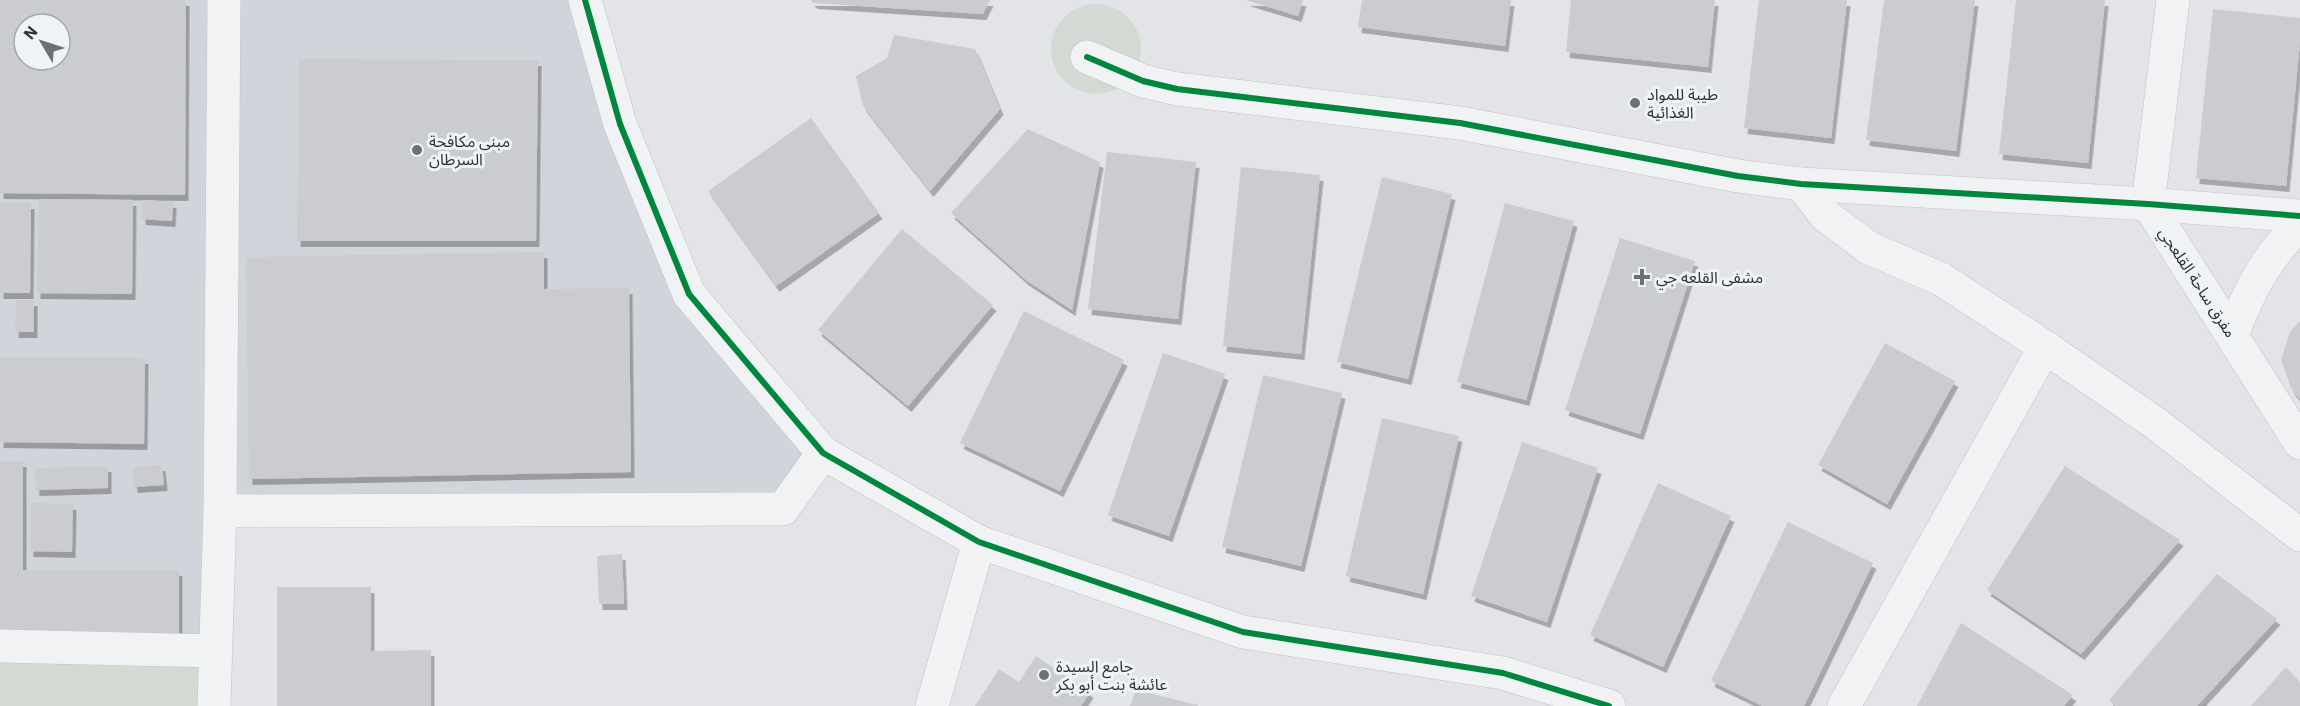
<svg xmlns="http://www.w3.org/2000/svg" width="2300" height="706" font-family="'IBM Plex Sans','Noto Sans Arabic',sans-serif">
  <style>
    .built { fill: #d1d4da; fill-rule: evenodd }
    .green { fill: #d3dad3 }
    .building { fill: #cacccf; fill-rule: evenodd; filter: url(#shadow) }
    .lines { fill: none; stroke-linecap: round; stroke-linejoin: round }
    .minor-casing { stroke: #c1c2c5; stroke-width: 34 }
    .minor { stroke: #f1f2f4; stroke-width: 33 }
    .cycleway-casing { stroke: #f0f3f6; stroke-width: 10 }
    .cycleway { stroke: #00873e; stroke-width: 6 }
    .poi-dot { fill: #6b7179; stroke: #f0f3f6; stroke-width: 2 }
    .labels { text-anchor: middle; stroke-width: 6; stroke-linejoin: round; paint-order: stroke }
    .poi-label { font-size: 16px; fill: #2b333e; stroke: #f0f3f6; text-anchor: start }
    .street-label { font-size: 16px; fill: #2b333e; stroke: #f0f3f6 }
  </style>
  <defs>
    <filter id="shadow"><feDropShadow dx="3.5" dy="6" stdDeviation="0" flood-color="#0004"/></filter>
  </defs>
  <rect width="100%" height="100%" fill="#e2e4e7"/>
  <path class="built" d="M0,0H585L689,294L823,453L783,509L220,511L216,651L0,646ZM24,24H60V60H24Z"/>
  <g class="green">
    <circle cx="1096" cy="49" r="45"/>
    <path d="M0,646L216,651L214,706H0Z"/>
  </g>
  <g class="building">
    <path d="M0,0H186L185,195L0,193ZM24,24H60V60H24Z"/>
    <path d="M811,0H990L983,14L814,3Z"/>
    <path d="M1246,0H1303L1298,16Z"/>
    <path d="M1362,0H1511L1505,46L1358,27Z"/>
    <path d="M1571,0H1715L1708,67L1566,52Z"/>
    <path d="M1759,0H1847L1831,138L1744,128Z"/>
    <path d="M1884,0H1975L1956,151L1866,140Z"/>
    <path d="M2016,0H2105L2088,163L1999,154Z"/>
    <path d="M2213,9L2300,18V42L2286,186L2196,178Z"/>
    <path d="M894,35L975,49L1000,109L930,191L863,106L856,76L887,58Z"/>
    <path d="M299,59L538,60L536,241H297Z"/>
    <path d="M811,118L879,213L776,286L708,191Z"/>
    <path d="M1028,129L1100,162L1072,310L1026,280L951,213Z"/>
    <path d="M1107,152L1196,162L1178,319L1088,309Z"/>
    <path d="M1241,167L1320,175L1301,354L1223,346Z"/>
    <path d="M1382,177L1452,194L1408,379L1337,362Z"/>
    <path d="M39,199L133,200L132,294L37,293Z"/>
    <path d="M143,200L173,202L172,221L142,219Z"/>
    <path d="M0,203H31L30,293H0Z"/>
    <path d="M1505,203L1574,221L1526,400L1457,382Z"/>
    <path d="M902,229L993,305L908,406L818,330Z"/>
    <path d="M1620,238L1695,261L1640,434L1565,410Z"/>
    <path d="M544,252V289L629,288L631,472L249,479L246,257Z"/>
    <path d="M16,300H34V332H15Z"/>
    <path d="M1024,311L1124,360L1060,491L960,443Z"/>
    <path d="M2300,321V399L2292,390L2281,360L2290,332Z"/>
    <path d="M1885,343L1955,381L1887,504L1818,465Z"/>
    <path d="M1163,353L1225,374L1169,536L1108,515Z"/>
    <path d="M0,357L145,358L144,444L0,442Z"/>
    <path d="M1263,375L1342,393L1301,566L1222,547Z"/>
    <path d="M1382,418L1459,436L1423,594L1346,576Z"/>
    <path d="M1522,442L1598,468L1547,622L1471,596Z"/>
    <path d="M0,461H23V570H179V635H0Z"/>
    <path d="M162,465L164,485L134,487L133,467Z"/>
    <path d="M108,466V488L36,490L35,468Z"/>
    <path d="M2065,466L2180,540L2081,654L1987,590Z"/>
    <path d="M1658,483L1731,516L1663,667L1590,635Z"/>
    <path d="M31,503L73,504L72,552L30,551Z"/>
    <path d="M1788,522L1873,563L1804,706H1763L1711,681Z"/>
    <path d="M622,554L624,604H599L597,556Z"/>
    <path d="M2217,574L2277,619L2197,706H2116L2109,700Z"/>
    <path d="M277,587H371V651L431,650V706H277Z"/>
    <path d="M1961,623L2073,695L2064,706H1917Z"/>
    <path d="M1036,656L1090,692L1081,706H975L999,669L1019,682Z"/>
    <path d="M2286,667L2300,682V706H2251Z"/>
    <path d="M1136,690L1198,705V706H1130Z"/>
  </g>
  <g class="lines">
    <g class="minor-casing">
      <g id="minor">
        <path d="M585,0L620,124L689,294L823,453L979,542L1243,632L1503,673L1609,706"/>
        <path d="M2173,0L2148,204L2300,443"/>
        <path d="M1087,57L1143,81L1177,89L1460,123L1738,176L1801,184L2148,204L2300,216"/>
        <path d="M1801,184L1825,215L1869,248L1941,279L2045,347L2155,423L2300,535"/>
        <path d="M2232,335C2248,293 2266,256 2300,225"/>
        <path d="M220,511L783,509L823,453"/>
        <path d="M0,646L216,651"/>
        <path d="M214,706L220,511L224,0"/>
        <path d="M932,706L979,542"/>
        <path d="M1844,706L2045,347"/>
      </g>
    </g>
    <use href="#minor" class="minor"/>
    <g class="cycleway-casing">
      <g id="cycleway">
        <path d="M585,0L620,124L689,294L823,453L979,542L1243,632L1503,673L1609,706"/>
        <path d="M1087,57L1143,81L1177,89L1460,123L1738,176L1801,184L2148,204L2300,216"/>
      </g>
    </g>
    <use href="#cycleway" class="cycleway"/>
  </g>
  <g class="poi-dot">
    <circle cx="1635" cy="103" r="6"/>
    <circle cx="417" cy="150" r="6"/>
    <path d="M1639 268h6v6h6v6h-6v6h-6v-6h-6v-6h6z"/>
    <circle cx="1044" cy="675" r="6"/>
  </g>
  <g class="labels">
    <g class="poi-label">
      <text x="1647" y="100">طيبة للمواد<tspan x="1647" dy="18">الغذائية</tspan></text>
      <text x="429" y="147">مبنى مكافحة<tspan x="429" dy="18">السرطان</tspan></text>
      <text x="1656" y="283">مشفى القلعه جي</text>
      <text x="1056" y="672">جامع السيدة<tspan x="1056" dy="18">عائشة بنت أبو بكر</tspan></text>
    </g>
    <g class="street-label">
      <text transform="translate(2198 282) rotate(57)" y="6">مفرق ساحة القلعجي</text>
    </g>
  </g>
  <g transform="translate(42 42) rotate(309)"><circle r="28" fill="#f0f3f6" stroke="#a1a6ac" stroke-width="1.5"/>
  <path d="M0-4.5L10 22L0 15L-10 22Z" fill="#6b7179"/>
  <text y="-9" font-size="16" font-weight="bold" text-anchor="middle" fill="#2b333e">N</text>
  </g>
</svg>
